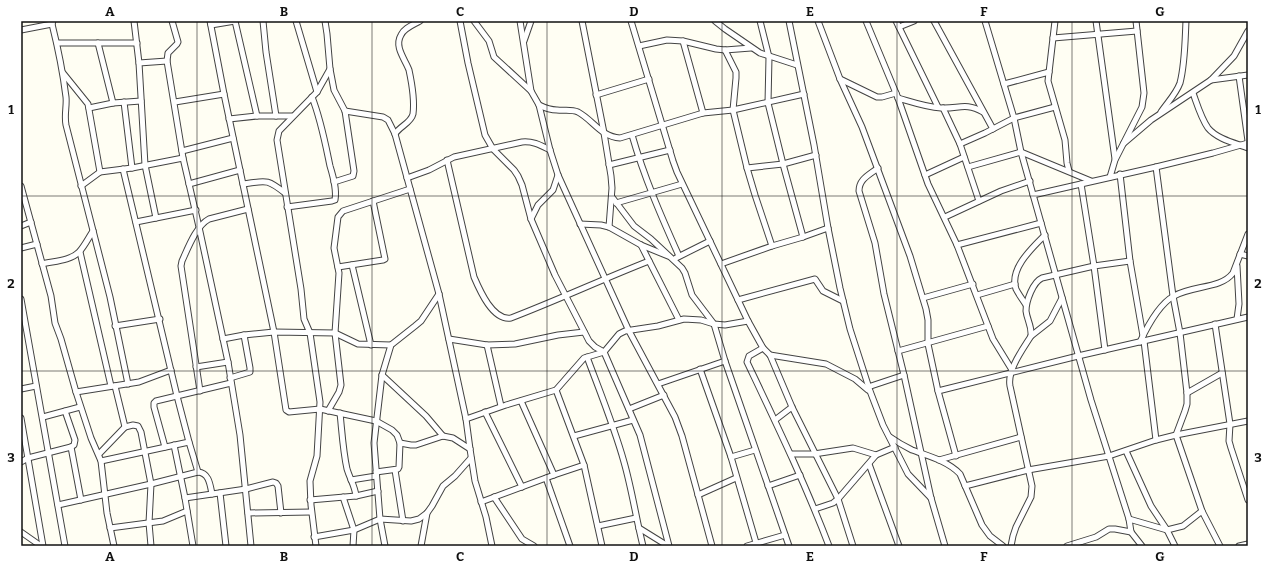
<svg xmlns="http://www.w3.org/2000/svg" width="1269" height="567" font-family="Bitter,serif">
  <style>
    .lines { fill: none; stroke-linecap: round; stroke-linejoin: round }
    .minor-casing { stroke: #434343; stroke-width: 7 }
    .minor { stroke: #fff; stroke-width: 5 }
    .grid { fill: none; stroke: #101010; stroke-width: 1; stroke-opacity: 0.55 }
    .neatline { fill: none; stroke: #101010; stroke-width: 1.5 }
    .grid-label { font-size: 13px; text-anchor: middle; font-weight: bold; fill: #101010 }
  </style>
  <rect width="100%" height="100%" fill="#fffef3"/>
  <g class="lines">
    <g class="minor-casing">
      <g id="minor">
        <path d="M53,21L52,24C58,48 63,73 66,97C67,106 64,115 66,125L110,297L128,384"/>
        <path d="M134,21L139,63L145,165L156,218"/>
        <path d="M172,21L178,42L177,44L168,53L167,61L183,158L199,227L228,362L240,435L251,546"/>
        <path d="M210,21L224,94L274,332L286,410L289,412L320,409L376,421L392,430L397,435L400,443L399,467L398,469L376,472"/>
        <path d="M235,21L257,116"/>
        <path d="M263,21L266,52L276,116"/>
        <path d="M296,21L317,92"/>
        <path d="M325,21L327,34L330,69L334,90L345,111L354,171L353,176L334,182"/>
        <path d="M460,21L468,63L485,135L493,149L514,170L518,176L522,185L531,219L555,275L589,341L595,347L604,352L640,435L669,546"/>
        <path d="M474,21L489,41L494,57L531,91"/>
        <path d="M520,21L531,91L539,105L550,150L558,175L629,331L675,417L682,436L712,546"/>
        <path d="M582,21L604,133L611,176L612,188L609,227"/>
        <path d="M631,21L673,161L677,172L748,321L763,348L770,355L792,407L838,499L853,546"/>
        <path d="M715,21L725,29L760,53L797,65"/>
        <path d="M760,21L769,57L768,103L783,164L803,237"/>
        <path d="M789,21L814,145L828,228L840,288L850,329L870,391L883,425L908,474L931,498"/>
        <path d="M818,21L840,79L862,127L910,256L926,309L928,320V344L938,391L956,456"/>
        <path d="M866,21L898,98L928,184L957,245L993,339L1012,370"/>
        <path d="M896,21L938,107"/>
        <path d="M934,21L993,129"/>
        <path d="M985,21L1014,118L1021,152L1091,400L1129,519L1131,532L1142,546"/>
        <path d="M1055,21L1048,81L1065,140L1067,163L1069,171"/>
        <path d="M1096,21L1115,159"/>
        <path d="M211,25L235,21"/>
        <path d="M899,27L914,21"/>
        <path d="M21,30L52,24"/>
        <path d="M1053,38L1137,31"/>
        <path d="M524,41L531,21"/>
        <path d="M683,41L703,113"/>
        <path d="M57,43H137"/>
        <path d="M98,43L113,103"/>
        <path d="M639,46L667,40L683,41L716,49L725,50L751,48"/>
        <path d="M725,50L736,72V78L733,110L747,168L755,195L772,246"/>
        <path d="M139,63L167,61"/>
        <path d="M63,73L88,104L100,172"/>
        <path d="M1239,76L1248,141"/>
        <path d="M840,79L877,97H882L896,93"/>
        <path d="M1211,80L1248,75"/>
        <path d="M1004,84L1049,72"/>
        <path d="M1193,93C1197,104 1201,118 1208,128C1217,139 1235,143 1248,148"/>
        <path d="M596,95L649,79"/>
        <path d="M898,98C912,102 926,107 941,108C959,109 965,102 983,112"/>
        <path d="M124,102L132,168"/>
        <path d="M175,102L224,94"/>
        <path d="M539,105C545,108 550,110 557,110C564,111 571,109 578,112C593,120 601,137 620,138L703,113L733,110L804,94"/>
        <path d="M89,108L113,103L141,101"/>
        <path d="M943,108L960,144L979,201"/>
        <path d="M345,111L383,117L388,120L395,134L439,294L466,419L470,449L475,481L486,517L492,546"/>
        <path d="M1161,112C1167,103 1176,94 1180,83C1185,64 1185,41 1186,21"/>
        <path d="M229,119L257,116H292"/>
        <path d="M395,134C400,126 411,123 413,114C415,99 412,84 409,70C405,59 394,47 401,35C404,28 413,25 420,21"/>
        <path d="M632,135C644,177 661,216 679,256"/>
        <path d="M1124,143L1151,120L1211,80L1234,56L1248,31"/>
        <path d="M960,144L985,133L1014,118L1055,107"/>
        <path d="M182,151L233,138"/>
        <path d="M447,160L474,277C480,291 493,321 511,318C558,300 603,279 649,261"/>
        <path d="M609,165L670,150"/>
        <path d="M968,167L1021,152L1091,181"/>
        <path d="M1156,167L1173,296L1180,333L1187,393V404L1185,411L1176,435L1202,511L1220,546"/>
        <path d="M747,168L783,164L816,155"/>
        <path d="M878,168C869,175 859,179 859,191L875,243L884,294L904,375L931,498L945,546"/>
        <path d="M123,169L177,396L189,442L198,472"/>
        <path d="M1120,174L1130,261L1143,336"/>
        <path d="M925,175L964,157"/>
        <path d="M1110,177L1115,160L1142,107L1144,93L1136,21"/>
        <path d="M407,178L429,170L454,157L522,142C533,141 540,145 550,150"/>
        <path d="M189,184L240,170"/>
        <path d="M243,184C266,181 266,178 285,193"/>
        <path d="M21,186L51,296L55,323L61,339L76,392L91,438L101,461L107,513L114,546"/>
        <path d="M81,186L100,172L132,168L183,158"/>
        <path d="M1033,195L1081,184"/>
        <path d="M612,197L634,226L651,239L682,268L685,273L692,295L714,324L725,361L789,546"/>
        <path d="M616,203L682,184"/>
        <path d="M287,207L332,201L335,200C337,189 333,176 330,166C325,142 321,120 312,97"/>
        <path d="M945,217L1001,191L1030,181"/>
        <path d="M531,219L538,205L553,190L558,175"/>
        <path d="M136,222L196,210"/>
        <path d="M580,224L601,225L609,227L641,245L668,256"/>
        <path d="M21,226L31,222"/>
        <path d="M641,245L679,320"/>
        <path d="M957,245L1041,223"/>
        <path d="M21,248L37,244"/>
        <path d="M80,252L111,386"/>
        <path d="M1240,254L1248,256"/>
        <path d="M676,258L710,241"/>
        <path d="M42,264C54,261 70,261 79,252C84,247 89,237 93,231"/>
        <path d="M721,264L772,246L803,237L828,228"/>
        <path d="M352,265L371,345"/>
        <path d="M338,267L383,260L385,259L373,201"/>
        <path d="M977,295L1015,284"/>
        <path d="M923,298L973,284"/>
        <path d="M21,299L65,546"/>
        <path d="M738,300L815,279L823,291L843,301"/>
        <path d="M1026,305C1023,300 1019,295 1016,289C1009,269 1032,248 1045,235"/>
        <path d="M1237,319L1239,304L1237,266"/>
        <path d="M1215,324L1230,424L1229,441L1231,448L1248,500"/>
        <path d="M115,326L160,319"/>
        <path d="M1031,336L1050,321L1062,298"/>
        <path d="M223,339L244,335L274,332L335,333L358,344L391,345"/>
        <path d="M449,339L487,345L515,344L558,335L584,332"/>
        <path d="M1144,341L1156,440"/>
        <path d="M1140,342C1147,327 1159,304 1174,296C1193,285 1221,289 1233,273L1248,234"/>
        <path d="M487,345L501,406"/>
        <path d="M763,348L749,356L747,362C776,423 805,483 829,546"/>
        <path d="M1105,350L1094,266L1130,261"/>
        <path d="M898,351L988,326"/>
        <path d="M770,355L826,364L855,379L868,390"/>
        <path d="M587,357C600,392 614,426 624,462C632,490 636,518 643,546"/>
        <path d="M196,367L228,362"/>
        <path d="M700,369L731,457L757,546"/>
        <path d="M382,375L426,416L443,436"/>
        <path d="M230,378L250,372V368L244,335"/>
        <path d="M658,384L725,361"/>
        <path d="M115,386L125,427L133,425L138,426L141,432L151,484L149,523L151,546"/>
        <path d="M868,387L904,375"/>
        <path d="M21,389L36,386"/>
        <path d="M556,390L584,465L602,546"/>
        <path d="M200,391L181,266L182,261C188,248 196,226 209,219L248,209"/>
        <path d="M938,391L1078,356L1248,317"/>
        <path d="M76,392L139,382L171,370"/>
        <path d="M1187,393L1222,373"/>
        <path d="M521,401L554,475"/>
        <path d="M629,409L664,395"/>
        <path d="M328,411L339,392L341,385L335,333L339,273L334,248L338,217L343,211L410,189"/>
        <path d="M485,412L522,487"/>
        <path d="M340,413C342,432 343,451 347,469C350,479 355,486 356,496"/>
        <path d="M43,417L80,407"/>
        <path d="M21,418L43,546"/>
        <path d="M466,419L506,405L556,390L584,358L604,352L619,334L625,331L658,326L684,319L701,320L714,324L725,325L748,321"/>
        <path d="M775,420L792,407"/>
        <path d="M574,436L633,420"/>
        <path d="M890,437C897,442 904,446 912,450C928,456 948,461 960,474L982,525L990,536L1003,546"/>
        <path d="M400,443L411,445H416L443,436L453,438L470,449"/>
        <path d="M174,445L185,498L193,546"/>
        <path d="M71,447L81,500"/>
        <path d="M165,447L154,407V403L156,401L231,383"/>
        <path d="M1126,451L1151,506L1167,530L1175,546"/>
        <path d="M99,454L125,427"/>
        <path d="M791,454H814L853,448L876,455"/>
        <path d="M731,457L755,450"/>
        <path d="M939,460L1021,437"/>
        <path d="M101,461L189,442"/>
        <path d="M21,462L28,458L71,447L74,445L75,440L65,411"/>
        <path d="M869,464L899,546"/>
        <path d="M395,470L403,521"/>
        <path d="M546,478L570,546"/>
        <path d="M351,480L376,476"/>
        <path d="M768,486L800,475"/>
        <path d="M965,486L1028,470L1109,456L1156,440L1176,435L1248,421"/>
        <path d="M220,493L226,546"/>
        <path d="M698,495L736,478"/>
        <path d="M343,497L354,530L353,546"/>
        <path d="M494,497L522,539L534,546"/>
        <path d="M185,498L246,489L273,482L276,483L278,486L281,513"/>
        <path d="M310,500L356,496L378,491"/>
        <path d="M481,502L554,475L584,465"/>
        <path d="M58,505L151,484L198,472C209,473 210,484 212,494"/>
        <path d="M815,509L833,503L838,499L876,455L895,447"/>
        <path d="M248,513L311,512"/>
        <path d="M1129,519L1167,530L1183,526L1202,511"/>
        <path d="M598,526L636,518"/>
        <path d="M110,528L163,521L187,511"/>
        <path d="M639,528L668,546"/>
        <path d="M21,532L41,546"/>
        <path d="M314,537L354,530L380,519L411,521L419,519L427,513L432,506L443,486L455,476L471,458"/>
        <path d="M316,546L311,505L310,481L317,456L320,402L310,333L304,319L301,289L277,140L279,131L317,92L330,69"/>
        <path d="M385,546L380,519L374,443L382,375L391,345L415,326L421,321L439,294"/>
        <path d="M421,546L427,513"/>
        <path d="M747,546L785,535"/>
        <path d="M1011,546L1013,536L1016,527L1031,497L1032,486L1010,386C1007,370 1023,349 1031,336C1032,326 1027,320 1026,311C1026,301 1033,282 1042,278L1094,266L1081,184L1156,167L1213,153L1248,143"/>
        <path d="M1067,546L1096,537L1109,529H1115L1131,532"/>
        <path d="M1239,546L1248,544"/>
      </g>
    </g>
    <use href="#minor" class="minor"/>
  </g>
  <path class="grid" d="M197,21V546M372,21V546M547,21V546M722,21V546M897,21V546M1072,21V546M21,196H1248M21,371H1248"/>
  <rect width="1269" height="567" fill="none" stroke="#ffffff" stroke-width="44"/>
  <rect x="22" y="22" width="1225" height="523" class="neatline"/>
  <g class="grid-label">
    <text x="110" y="16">A</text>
    <text x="284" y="16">B</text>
    <text x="460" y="16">C</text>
    <text x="634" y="16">D</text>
    <text x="810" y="16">E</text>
    <text x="984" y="16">F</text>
    <text x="1160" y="16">G</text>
    <text x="11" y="114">1</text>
    <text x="1258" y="114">1</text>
    <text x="11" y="288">2</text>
    <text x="1258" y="288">2</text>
    <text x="11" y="462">3</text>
    <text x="1258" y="462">3</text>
    <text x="110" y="561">A</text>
    <text x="284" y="561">B</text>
    <text x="460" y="561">C</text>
    <text x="634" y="561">D</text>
    <text x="810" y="561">E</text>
    <text x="984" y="561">F</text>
    <text x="1160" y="561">G</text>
  </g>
</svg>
